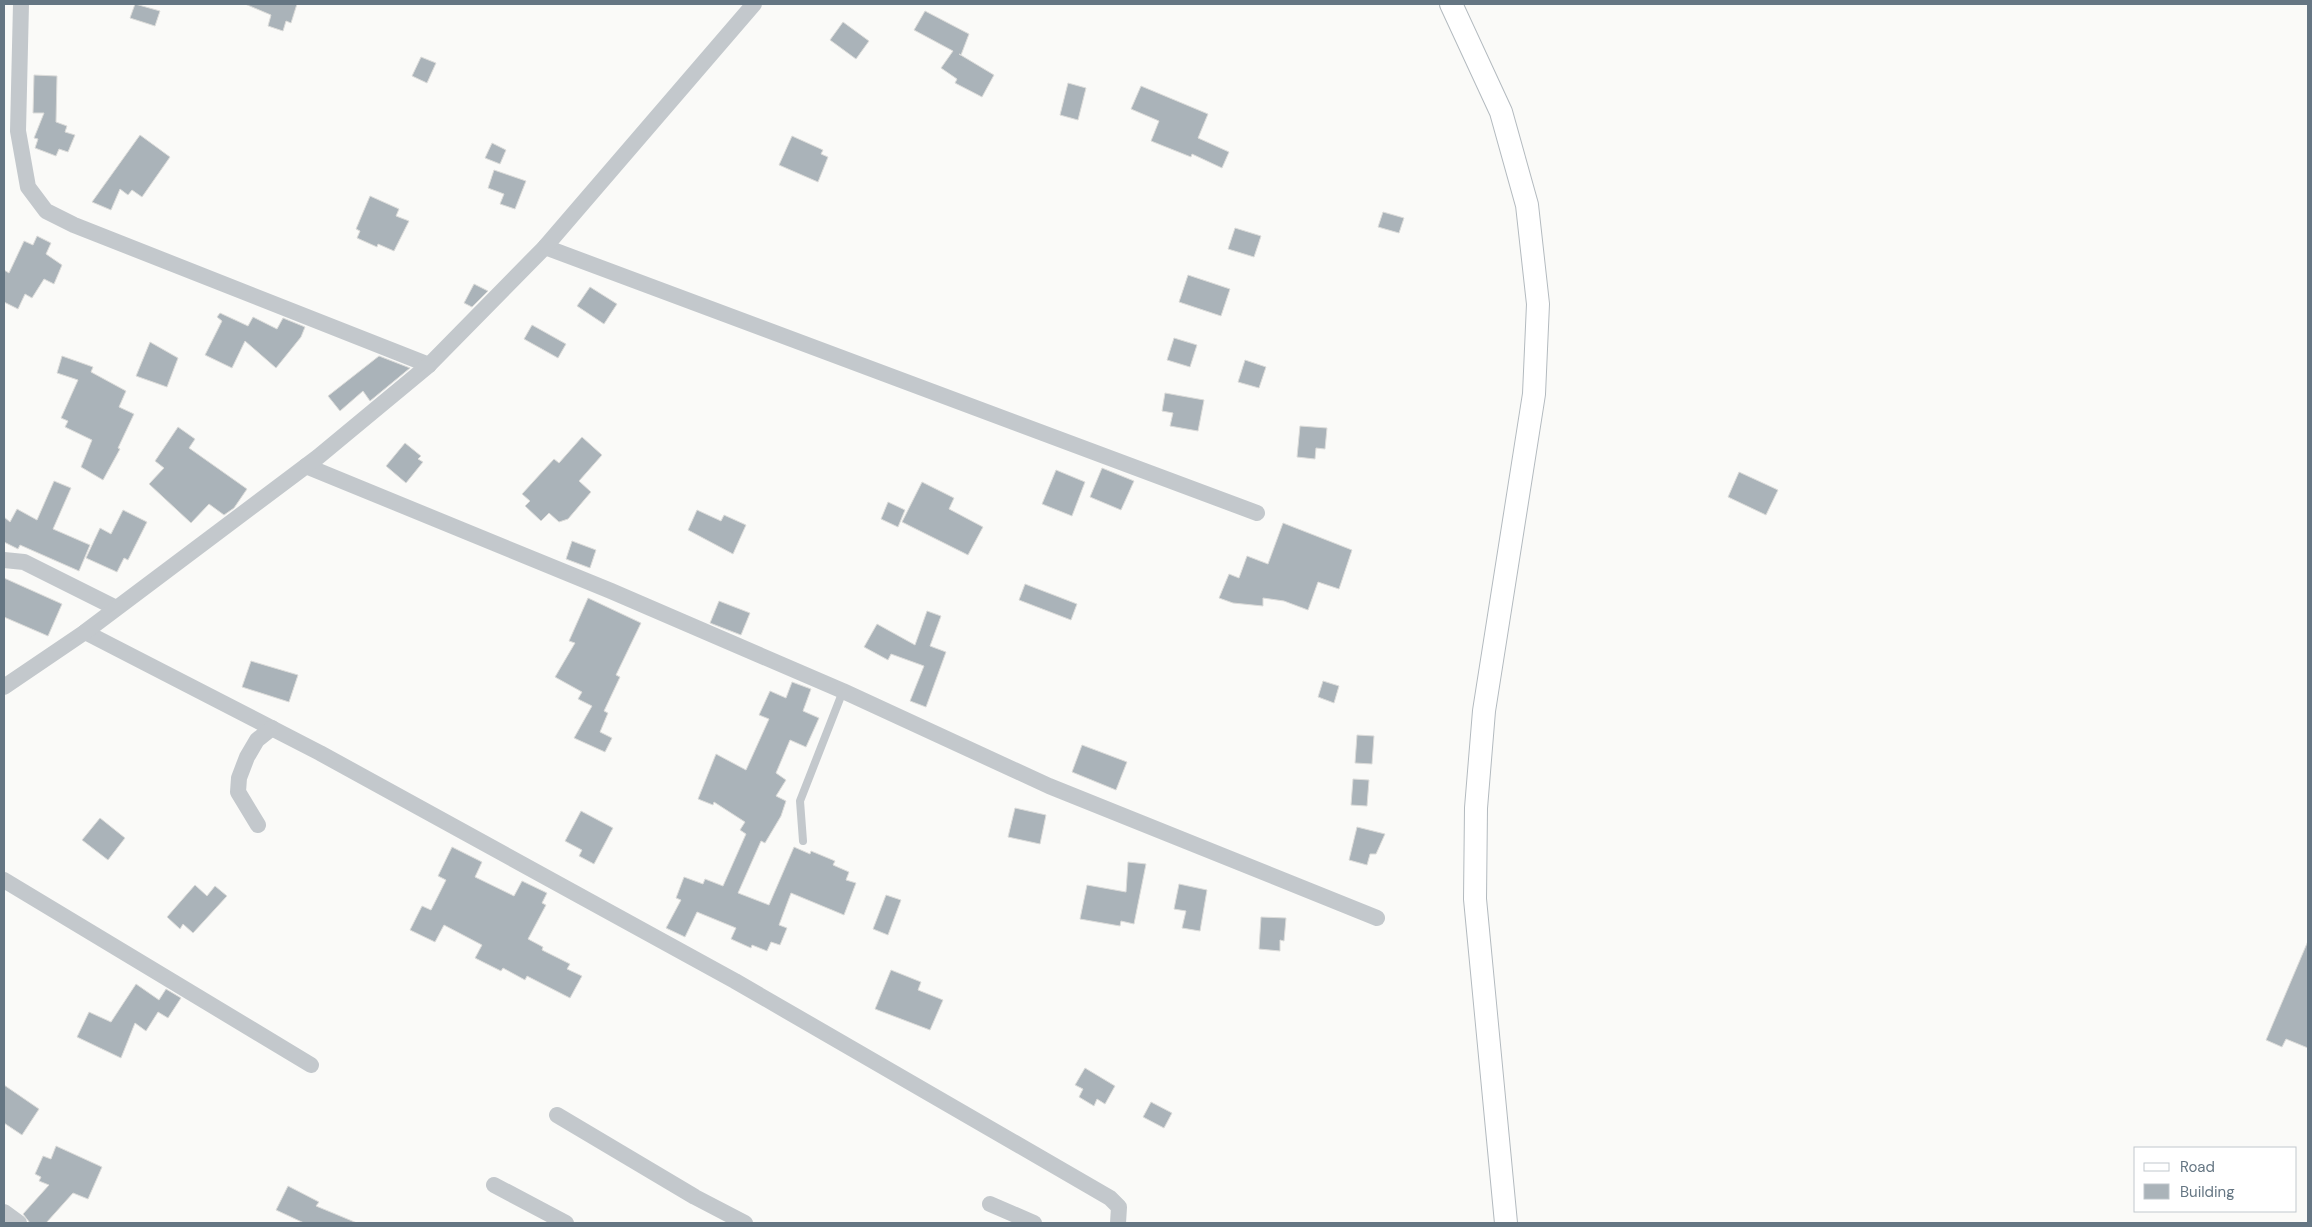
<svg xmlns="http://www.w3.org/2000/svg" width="2312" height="1227" font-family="'DM Sans',sans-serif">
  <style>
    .building { fill: #aab3b9; stroke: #dcdcda }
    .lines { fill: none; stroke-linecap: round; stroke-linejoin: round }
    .secondary-casing { stroke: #b3babf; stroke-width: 24 }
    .lane { stroke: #c3c8cc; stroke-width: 8 }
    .street { stroke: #c3c8cc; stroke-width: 16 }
    .secondary { stroke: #fff; stroke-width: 22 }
  </style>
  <rect width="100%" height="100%" fill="#fafaf8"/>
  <g class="building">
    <path d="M135,4L160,11L155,26L130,18Z"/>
    <path d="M245,4H297L291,23L286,21L283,31L268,26L271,15Z"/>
    <path d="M925,11L969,34L961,55L959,54L994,75L982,97L955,83L957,79L941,68L953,51L914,30Z"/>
    <path d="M843,22L869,41L856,59L830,40Z"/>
    <path d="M421,57L436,63L427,83L412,76Z"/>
    <path d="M34,75L57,76L56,122L67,126L65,132L75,135L68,152L59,149L56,156L35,148L38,139L34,138L44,113H33Z"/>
    <path d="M1068,83L1086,88L1078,120L1060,115Z"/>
    <path d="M1141,86L1208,114L1198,138L1229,152L1222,168L1192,154L1191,157L1151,141L1159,121L1131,109Z"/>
    <path d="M140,135L170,157L142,197L132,190L128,195L120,189L111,210L92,202Z"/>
    <path d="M792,136L823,150L821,154L828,157L818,182L779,165Z"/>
    <path d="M492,143L506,150L500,164L485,158Z"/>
    <path d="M494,170L526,181L515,209L500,204L504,194L488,188Z"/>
    <path d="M370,196L399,209L396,216L409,221L394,251L378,244L377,247L357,238L360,231L356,229Z"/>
    <path d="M1383,212L1404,218L1399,233L1378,227Z"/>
    <path d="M1235,228L1261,236L1254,257L1228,249Z"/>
    <path d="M37,236L51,243L46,254L62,265L54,284L44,279L32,298L25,294L18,309L4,302V270L9,273L24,241L33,245Z"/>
    <path d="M1188,275L1230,289L1221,316L1179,302Z"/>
    <path d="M474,284L488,291L472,307L464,303Z"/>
    <path d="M590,287L617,304L604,324L577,306Z"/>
    <path d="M220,313L248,326L253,317L277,329L283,318L305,327L301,337L276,368L245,341L232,368L205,355L222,321L217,317Z"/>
    <path d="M532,325L566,344L558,358L524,339Z"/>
    <path d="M1174,338L1197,345L1190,367L1167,360Z"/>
    <path d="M150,342L178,358L167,387L136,376Z"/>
    <path d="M62,356L93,367L91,372L126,391L119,407L134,414L118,448L120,449L103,480L81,467L92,440L65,427L68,421L61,418L78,380L57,373Z"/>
    <path d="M379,356L410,368L370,401L363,391L340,411L328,396Z"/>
    <path d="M1245,360L1266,367L1259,388L1238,382Z"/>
    <path d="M1165,393L1204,400L1198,431L1170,426L1173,413L1162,411Z"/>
    <path d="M1300,426L1327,428L1325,449L1316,448L1315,459L1297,457Z"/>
    <path d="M178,427L195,439L189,448L247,489L234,508L224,515L209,504L191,523L149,484L164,468L155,461Z"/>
    <path d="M582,437L602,455L579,481L591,492L568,519L559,522L549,513L541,521L525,506L530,501L522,494L554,459L559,463Z"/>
    <path d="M405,443L421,456L418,459L423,462L406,483L386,466Z"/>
    <path d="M1102,468L1134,481L1121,510L1090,497Z"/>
    <path d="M1056,470L1085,482L1072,516L1042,504Z"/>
    <path d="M1739,472L1778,490L1766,515L1728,497Z"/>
    <path d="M54,481L71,488L53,529L90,545L79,571L20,545L18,549L4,542V517L10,522L17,509L37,520Z"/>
    <path d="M922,482L954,498L949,509L983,527L968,555L902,522Z"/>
    <path d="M888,502L905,510L898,527L881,519Z"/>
    <path d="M123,510L147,522L128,560L124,558L117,572L86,558L100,528L111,534Z"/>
    <path d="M697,510L721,521L724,515L746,525L733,554L688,530Z"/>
    <path d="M1283,523L1352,550L1339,589L1318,582L1308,610L1284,601L1263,598V606L1233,603L1219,598L1229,574L1239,578L1247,556L1268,564Z"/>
    <path d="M572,541L596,550L590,568L566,559Z"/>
    <path d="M4,578L62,604L48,636L4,617Z"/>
    <path d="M1025,584L1077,604L1071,620L1019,600Z"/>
    <path d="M588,598L641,623L616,675L620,677L604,711L608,713L600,732L612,738L605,752L574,738L592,706L578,699L582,692L555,677L575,643L569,641Z"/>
    <path d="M719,601L750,613L741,635L710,623Z"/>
    <path d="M927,611L941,616L930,646L946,652L926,707L910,701L924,666L891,654L888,660L864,647L877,624L915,645Z"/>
    <path d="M251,661L298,675L289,702L242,687Z"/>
    <path d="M1323,681L1339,686L1334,703L1318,697Z"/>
    <path d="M792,682L811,689L803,711L819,718L806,747L790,740L776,773L786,780L776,796L786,801L781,816L765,843L761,841L738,893L769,905L794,847L810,854L811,851L835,861L833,865L849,872L846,880L856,883L844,915L791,893L779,925L787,928L780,945L771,942L767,951L752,945L751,948L731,939L736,928L697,912L685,937L666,928L681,900L676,898L684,877L703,884L705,879L723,886L746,834L740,830L745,822L714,802L713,805L698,799L716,754L746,770L769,719L759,715L770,691L786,698Z"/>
    <path d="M1357,735L1374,736L1372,764L1355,763Z"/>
    <path d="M1082,745L1127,762L1116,790L1072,772Z"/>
    <path d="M1353,779L1369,780L1367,806L1351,805Z"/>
    <path d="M1015,808L1046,815L1040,844L1008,837Z"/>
    <path d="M581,811L613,828L594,864L579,856L582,850L565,841Z"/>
    <path d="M100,818L125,838L108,860L82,840Z"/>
    <path d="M1357,827L1385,834L1376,854H1370L1367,865L1349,860Z"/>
    <path d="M452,847L482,862L475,877L514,896L522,881L547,893L542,903L546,905L528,939L543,947L542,950L570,964L567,969L582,976L570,998L527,976L525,980L503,968L501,971L475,958L482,945L444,925L435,942L410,930L422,906L431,910L446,880L438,876Z"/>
    <path d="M1128,862L1146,864L1134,924L1121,921L1120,926L1080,919L1087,885L1126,892Z"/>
    <path d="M1179,884L1207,890L1200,931L1182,928L1186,911L1174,909Z"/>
    <path d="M195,885L207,896L215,886L227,896L193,933L183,924L180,929L167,917Z"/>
    <path d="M886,895L901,900L888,935L873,929Z"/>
    <path d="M1261,917L1286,918L1284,941L1280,940V951L1259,949Z"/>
    <path d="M2308,941V1048L2286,1039L2282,1047L2266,1040Z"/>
    <path d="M891,970L921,982L918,990L943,1000L930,1030L875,1009Z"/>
    <path d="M136,984L159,1000L166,989L181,998L168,1018L158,1012L146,1031L135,1023L121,1058L77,1037L89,1012L111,1022Z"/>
    <path d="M1085,1068L1115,1086L1105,1104L1097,1099L1094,1106L1079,1097L1083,1089L1075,1085Z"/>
    <path d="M4,1085L39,1109L22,1135L4,1123Z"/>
    <path d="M1151,1102L1172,1113L1164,1128L1143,1117Z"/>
    <path d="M56,1146L102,1167L88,1199L73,1193L46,1223H30L23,1214L49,1185L39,1181L41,1177L35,1174L43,1156L51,1159Z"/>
    <path d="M288,1186L319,1202L316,1206L357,1223H304L276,1210Z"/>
  </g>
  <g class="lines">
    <g class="secondary-casing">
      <path id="secondary" d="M1451,4L1501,112L1527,205L1538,304L1534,394L1484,711L1476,808L1475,899L1506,1223"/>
    </g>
    <path class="lane" d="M803,841L800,801L843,691"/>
    <g class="street">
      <path d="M21,4L18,131L28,187L46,211L74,225L429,365"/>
      <path d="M545,247L1257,513"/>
      <path d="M306,466L611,591L843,691L1049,786L1377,918"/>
      <path d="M4,560L24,562L116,608"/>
      <path d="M85,632L320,753L735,981L1110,1198L1119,1207L1118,1223"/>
      <path d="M4,687L85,632L318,457L429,365L545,247L754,4"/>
      <path d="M258,825L238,792L239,778L247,757L257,740L272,728"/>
      <path d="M4,880L311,1065"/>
      <path d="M557,1115L695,1197L745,1223"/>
      <path d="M494,1185L566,1223"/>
      <path d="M990,1204L1034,1223"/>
      <path d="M4,1212L19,1223"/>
    </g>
    <use href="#secondary" class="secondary"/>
  </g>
  <rect width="2312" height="1227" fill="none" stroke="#657683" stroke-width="10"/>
  <rect x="2134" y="1147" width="162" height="65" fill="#ffffff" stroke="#c1c8cd"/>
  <rect x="2144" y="1163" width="25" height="8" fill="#ffffff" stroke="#c1c8cd"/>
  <text x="2180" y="1172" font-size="15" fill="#657683">Road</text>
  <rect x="2144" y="1184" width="25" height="15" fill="#aab3b9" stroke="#c1c8cd"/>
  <text x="2180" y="1197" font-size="15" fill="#657683">Building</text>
</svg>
